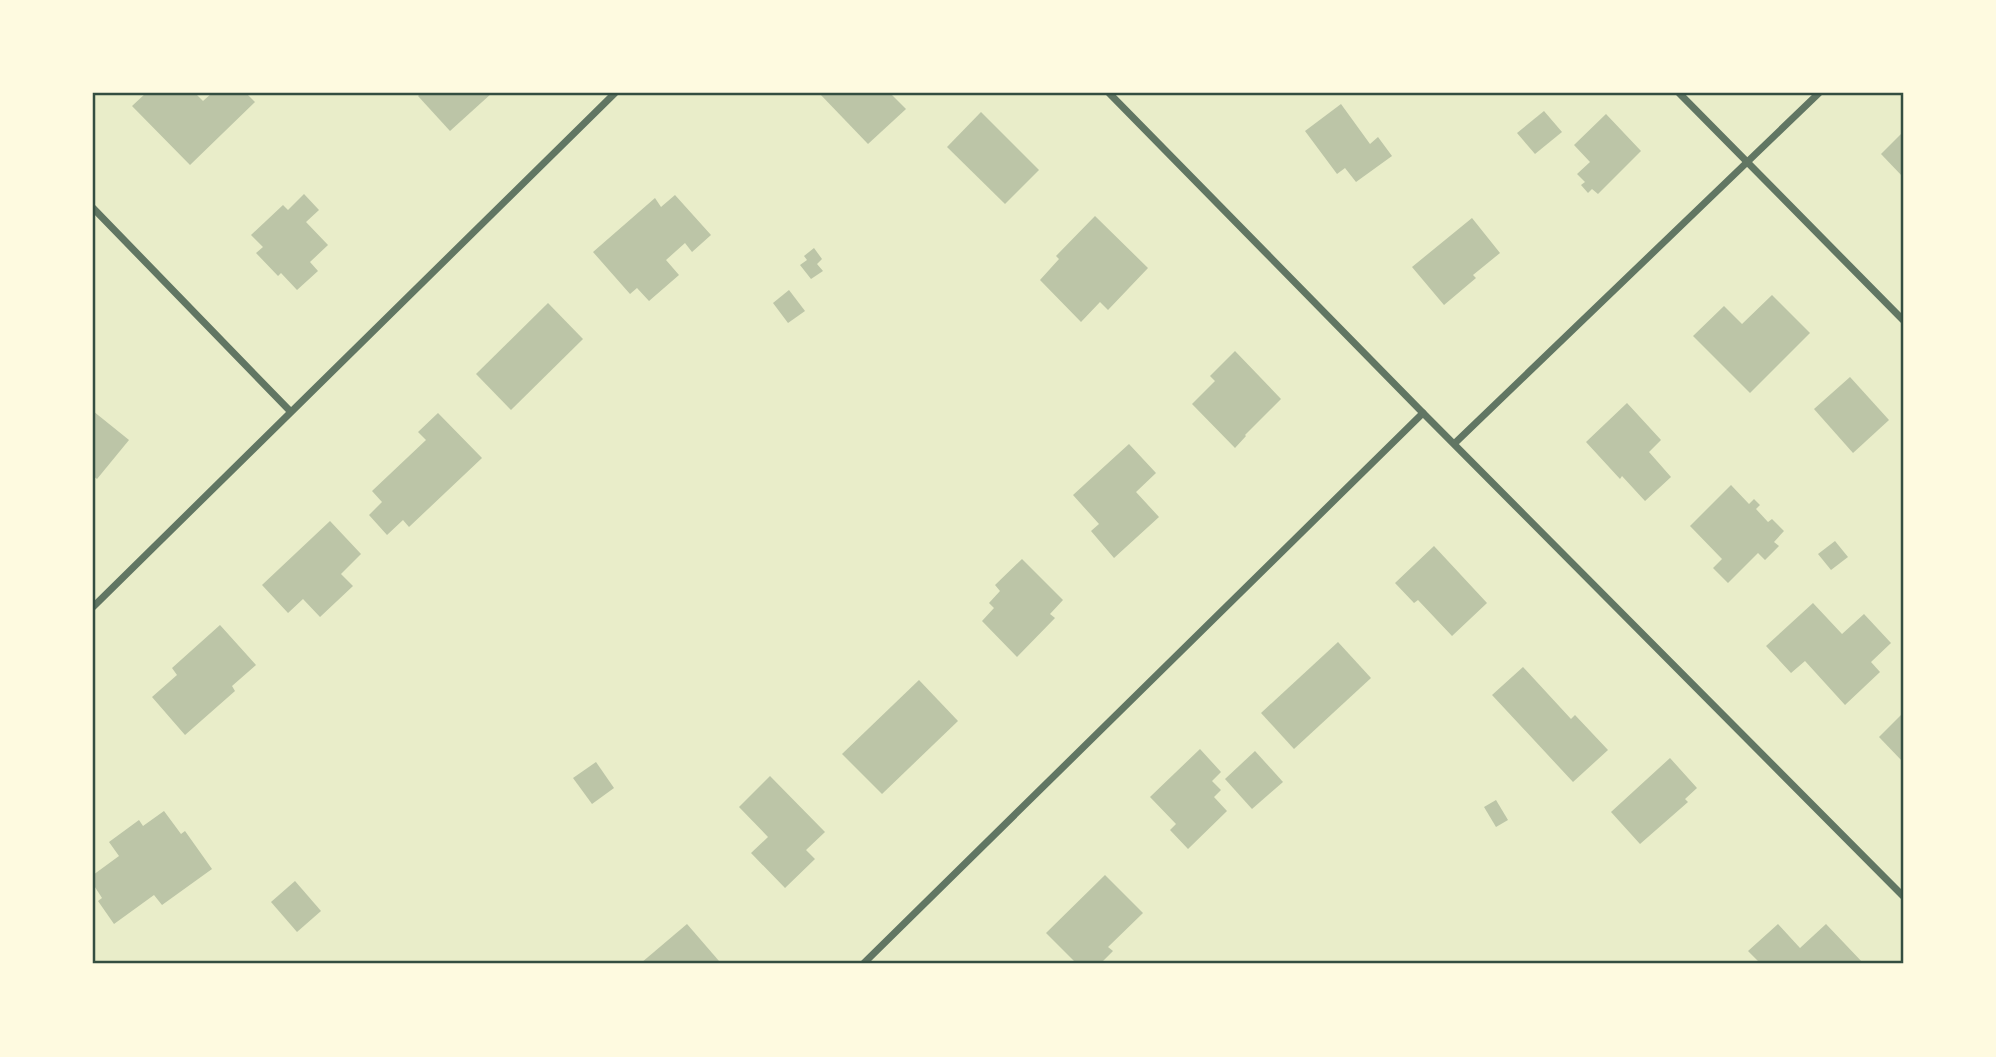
<svg xmlns="http://www.w3.org/2000/svg" width="1996" height="1057" font-family="'PT Sans',sans-serif">
  <style>
    .building { fill: #bcc5a7 }
    .lines { fill: none; stroke-linecap: round; stroke-linejoin: round }
    .minor { stroke: #617663; stroke-width: 7 }
    .neatline { fill: none; stroke: #344e41; stroke-width: 2.5 }
  </style>
  <rect width="100%" height="100%" fill="#e9edc9"/>
  <g class="building">
    <path d="M146,93H195L203,101L212,93H246L255,102L190,165L132,106Z"/>
    <path d="M421,93H492L450,131L418,96Z"/>
    <path d="M819,93H890L906,109L868,144Z"/>
    <path d="M1341,104L1370,144L1378,137L1392,156L1356,182L1345,168L1337,174L1305,131Z"/>
    <path d="M1544,111L1562,132L1535,154L1517,133Z"/>
    <path d="M981,112L1039,170L1005,204L947,147Z"/>
    <path d="M1606,114L1641,151L1598,194L1592,189L1588,193L1581,185L1585,182L1577,174L1590,162L1574,145Z"/>
    <path d="M1903,132V177L1881,154Z"/>
    <path d="M304,194L319,210L306,222L328,245L310,262L318,271L297,290L281,273L278,276L256,253L263,247L251,235L283,205L288,210Z"/>
    <path d="M675,195L711,235L692,252L685,243L666,260L679,275L649,301L637,288L630,294L593,252L655,198L661,207Z"/>
    <path d="M1095,216L1148,268L1108,310L1100,302L1081,322L1040,280L1059,259L1056,256Z"/>
    <path d="M1472,218L1500,253L1473,275L1476,278L1444,305L1412,267Z"/>
    <path d="M814,248L822,259L817,264L823,271L811,279L800,265L807,260L804,256Z"/>
    <path d="M789,290L805,311L788,323L773,303Z"/>
    <path d="M1772,295L1810,333L1750,393L1693,336L1724,306L1742,324Z"/>
    <path d="M548,303L583,339L511,410L476,374Z"/>
    <path d="M1235,351L1281,399L1245,435L1246,436L1235,448L1192,404L1215,381L1210,376Z"/>
    <path d="M1850,377L1889,420L1853,453L1814,409Z"/>
    <path d="M1627,403L1661,440L1649,452L1671,477L1645,501L1622,476L1620,479L1586,442Z"/>
    <path d="M93,411L129,440L97,479L93,476Z"/>
    <path d="M438,413L482,458L409,527L403,520L387,535L369,515L382,502L372,491L426,440L418,432Z"/>
    <path d="M1129,444L1156,473L1136,492L1159,517L1114,558L1091,531L1099,524L1073,495Z"/>
    <path d="M1731,485L1749,504L1754,499L1760,505L1756,509L1768,522L1772,519L1784,531L1774,542L1779,546L1765,560L1758,553L1728,583L1713,568L1722,559L1690,526Z"/>
    <path d="M330,521L361,554L341,574L353,586L320,617L303,599L288,613L262,585Z"/>
    <path d="M1835,541L1848,557L1831,570L1818,554Z"/>
    <path d="M1434,546L1487,603L1452,636L1418,600L1414,603L1395,583Z"/>
    <path d="M1022,559L1063,600L1050,614L1055,618L1017,657L982,621L994,608L989,603L1000,591L995,585Z"/>
    <path d="M1813,603L1842,634L1864,614L1891,643L1871,662L1880,672L1845,705L1805,661L1791,673L1766,646Z"/>
    <path d="M220,625L256,665L232,686L235,691L185,735L152,697L177,675L172,668Z"/>
    <path d="M1338,642L1371,678L1294,749L1261,713Z"/>
    <path d="M1523,667L1571,719L1575,715L1608,750L1573,782L1492,695Z"/>
    <path d="M919,680L958,721L882,794L842,754Z"/>
    <path d="M1903,713V762L1879,737Z"/>
    <path d="M1200,749L1221,772L1212,781L1221,790L1214,797L1227,811L1188,849L1170,830L1176,824L1150,797Z"/>
    <path d="M1255,751L1283,782L1252,809L1225,779Z"/>
    <path d="M1670,758L1697,788L1685,799L1688,802L1640,844L1611,812Z"/>
    <path d="M596,762L614,788L592,804L573,778Z"/>
    <path d="M770,776L825,832L806,850L815,859L785,888L751,853L768,837L739,807Z"/>
    <path d="M1496,800L1508,820L1496,827L1484,807Z"/>
    <path d="M164,811L181,834L185,831L212,869L162,905L154,895L114,924L98,901L102,898L93,884V875L119,856L109,842L139,820L143,826Z"/>
    <path d="M1105,875L1143,913L1108,947L1113,951L1100,964H1077L1046,933Z"/>
    <path d="M295,881L321,911L297,932L271,902Z"/>
    <path d="M687,924L719,961L715,964L641,963Z"/>
    <path d="M1778,924L1800,948L1826,924L1864,964H1761L1748,951Z"/>
  </g>
  <g class="lines">
    <g class="minor">
      <path d="M1109,93L1423,413L1903,896"/>
      <path d="M1679,93L1903,320"/>
      <path d="M93,208L290,411"/>
      <path d="M1455,443L1819,93"/>
      <path d="M93,607L615,93"/>
      <path d="M863,964L1423,413"/>
    </g>
  </g>
  <rect width="1996" height="1057" fill="none" stroke="#fefae0" stroke-width="189"/>
  <rect x="94" y="94" width="1808" height="868" class="neatline"/>
</svg>
